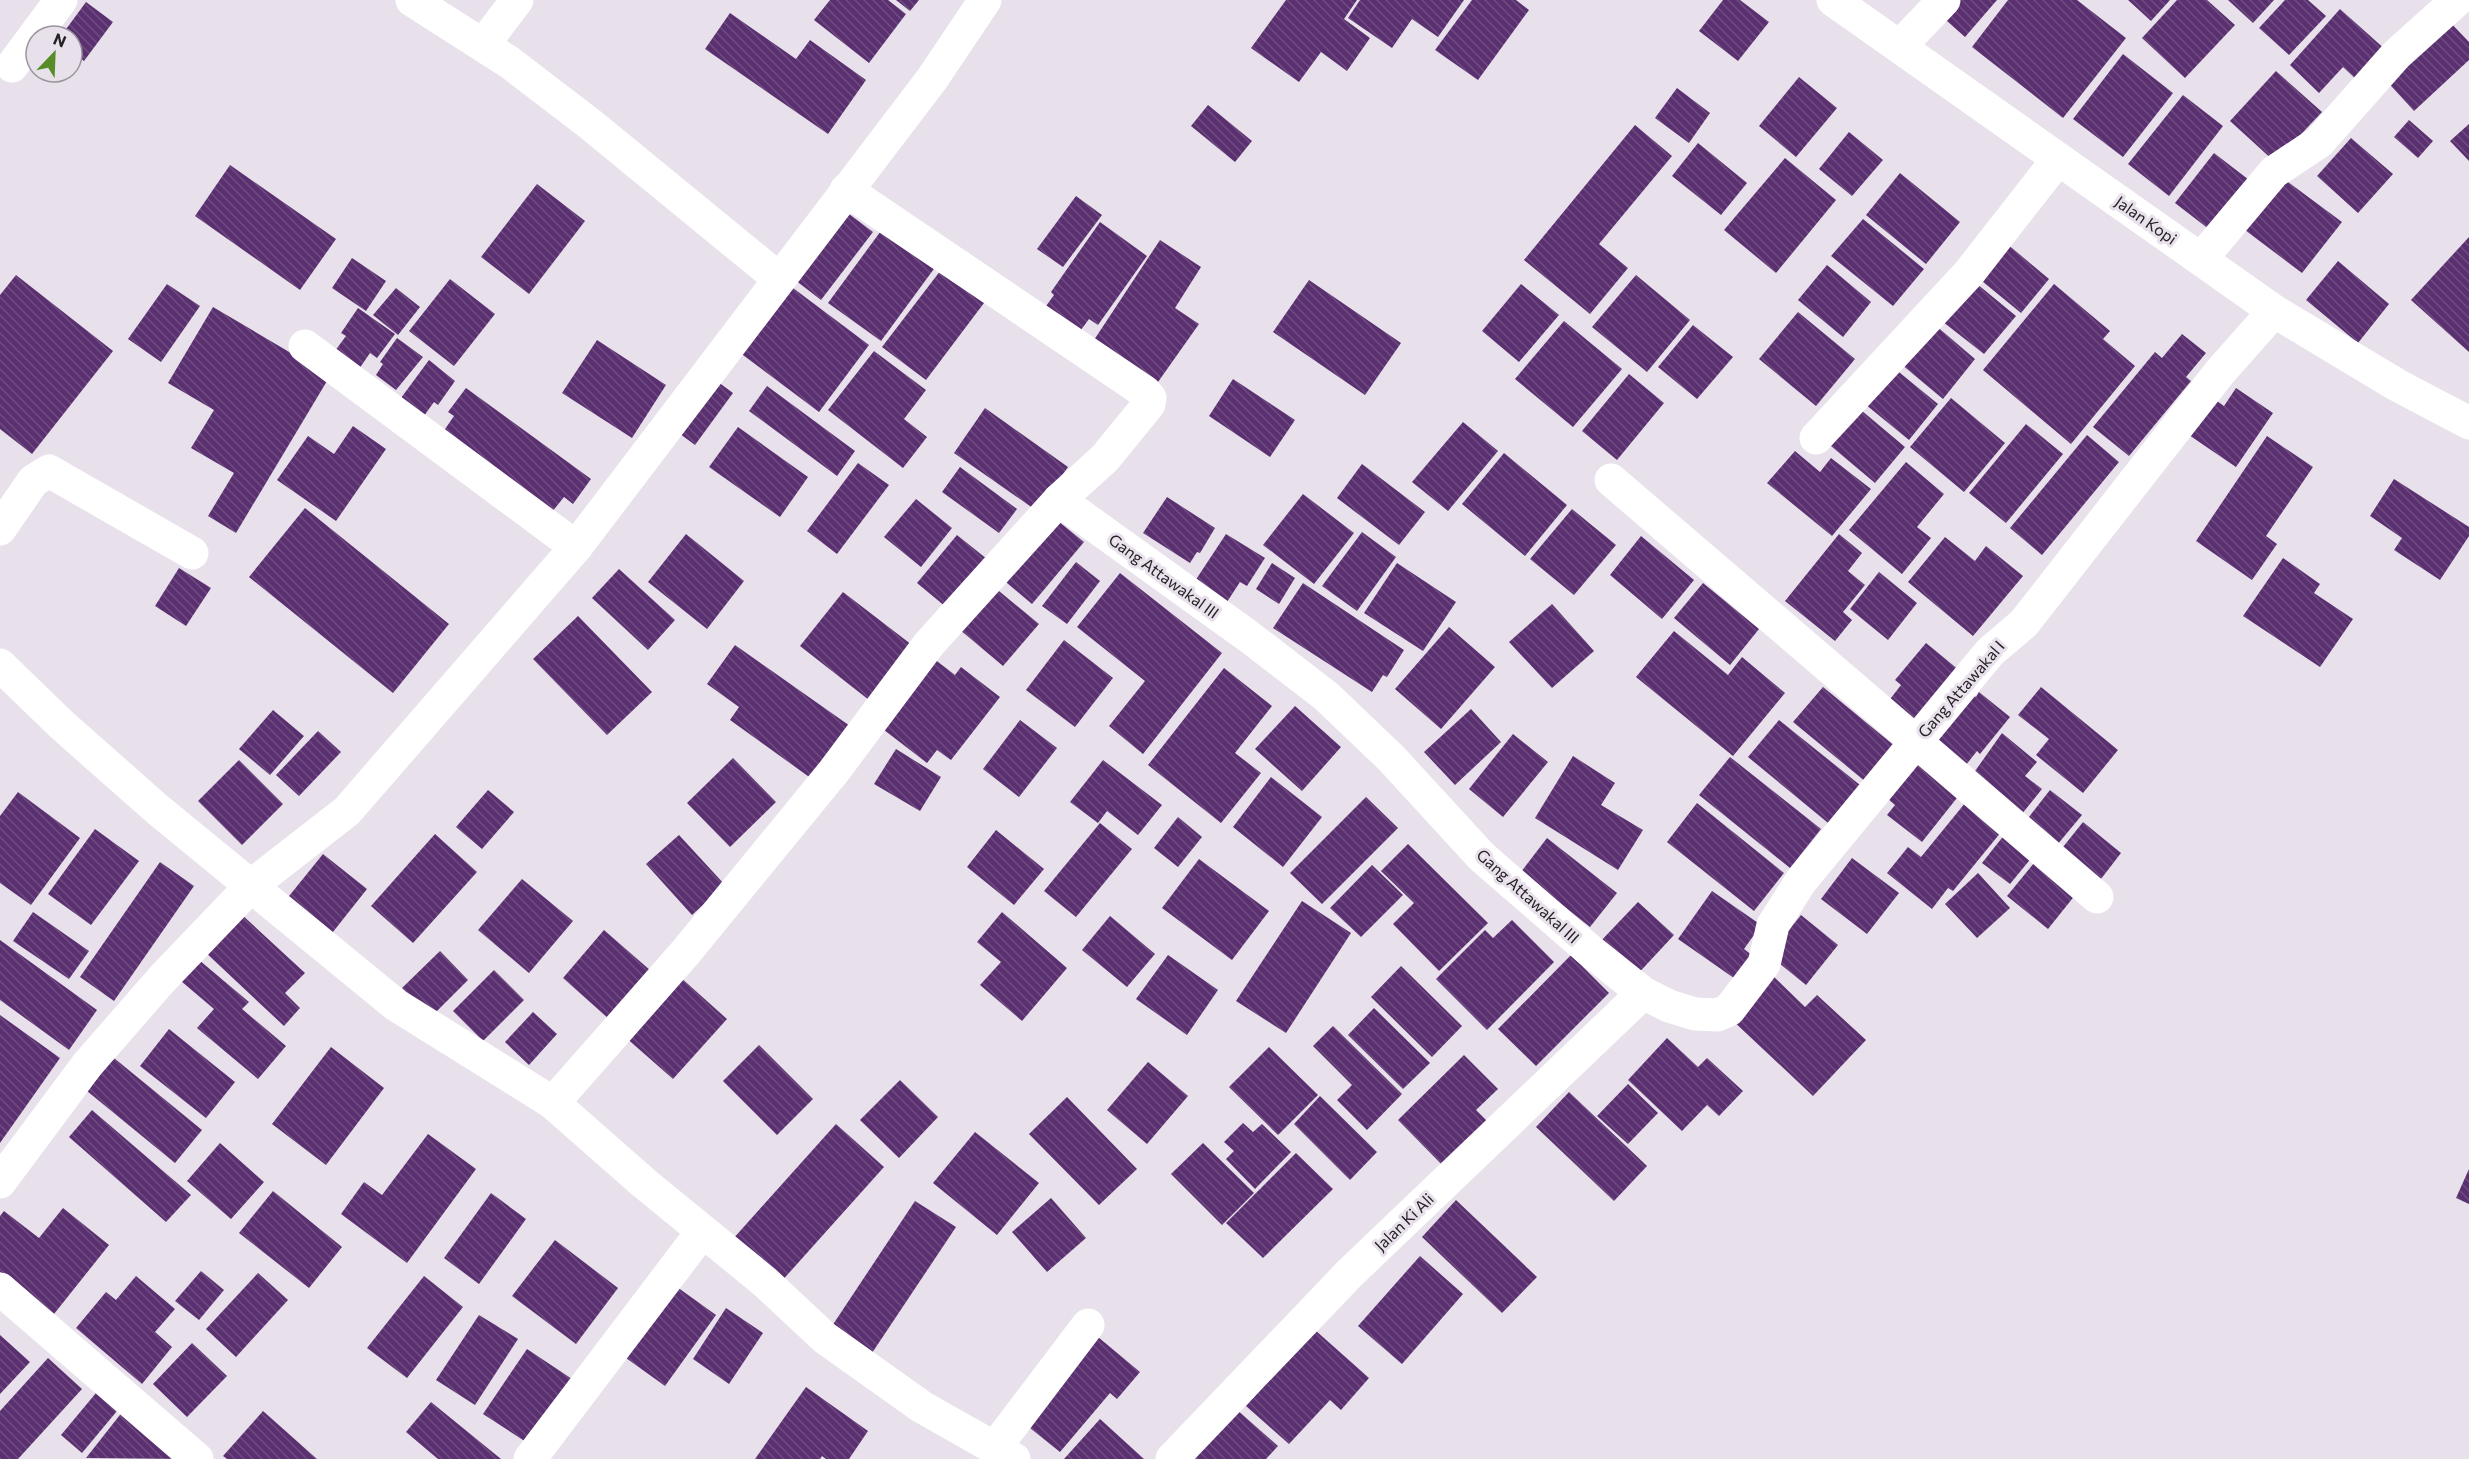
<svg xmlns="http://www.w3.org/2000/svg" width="2469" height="1459" font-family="Commissioner,sans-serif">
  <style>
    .building { fill: url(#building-back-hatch) }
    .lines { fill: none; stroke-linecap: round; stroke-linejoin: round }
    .minor { stroke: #fff; stroke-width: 33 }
    .labels { text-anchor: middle; stroke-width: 6; stroke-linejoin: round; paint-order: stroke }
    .street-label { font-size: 16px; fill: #252226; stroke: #e8e1ec }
  </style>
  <defs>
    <pattern id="building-back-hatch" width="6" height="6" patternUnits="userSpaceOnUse" patternTransform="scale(1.5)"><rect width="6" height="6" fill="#5b3070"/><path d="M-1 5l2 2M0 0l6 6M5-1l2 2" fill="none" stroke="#6f4c80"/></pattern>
  </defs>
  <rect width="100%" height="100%" fill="#e8e1ec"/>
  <g class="building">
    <path d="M830,0H888L906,14L869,63L814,20Z"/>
    <path d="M896,0H919L910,11Z"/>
    <path d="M1286,0H1357L1344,19L1370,38L1347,71L1321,52L1299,82L1251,48Z"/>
    <path d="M1360,0H1464L1438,37L1412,19L1392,48L1348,18Z"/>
    <path d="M1472,0H1516L1529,10L1478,80L1435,50Z"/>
    <path d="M1723,0H1740L1769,22L1738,61L1699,31Z"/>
    <path d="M1951,0H1997L1965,37L1939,14Z"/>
    <path d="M2008,0H2077L2126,38L2063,118L1972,47Z"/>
    <path d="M2128,0H2170L2151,21Z"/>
    <path d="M2177,0H2207L2235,25L2185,78L2142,38Z"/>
    <path d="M2228,0H2274L2253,23Z"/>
    <path d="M2285,0H2308L2326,16L2289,55L2259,28Z"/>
    <path d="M86,2L113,22L84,61L72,52V36H61Z"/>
    <path d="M2340,9L2387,51L2359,82L2343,67L2319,93L2290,65Z"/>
    <path d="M730,13L796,59L810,40L866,80L828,134L705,49Z"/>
    <path d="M2446,18L2469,42V60L2414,111L2383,77Z"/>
    <path d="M2123,54L2173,93L2123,157L2073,119Z"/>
    <path d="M2276,71L2322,112L2275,162L2230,121Z"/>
    <path d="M1799,77L1837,108L1796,157L1759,126Z"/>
    <path d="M1677,88L1710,113L1689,143L1655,118Z"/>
    <path d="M2183,95L2223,126L2169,196L2128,164Z"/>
    <path d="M1208,105L1252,141L1235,162L1191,126Z"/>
    <path d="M2409,120L2433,141L2418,158L2394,137Z"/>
    <path d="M2469,124V161L2450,141Z"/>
    <path d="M1635,125L1672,156L1599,244L1628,268L1590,314L1524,260Z"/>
    <path d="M1849,132L1883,160L1852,196L1819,169Z"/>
    <path d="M2351,138L2393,174L2358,213L2317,176Z"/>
    <path d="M1698,143L1747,183L1721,215L1672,176Z"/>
    <path d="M2214,153L2253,183L2214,233L2175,203Z"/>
    <path d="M1785,158L1836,200L1776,273L1724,230Z"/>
    <path d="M230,165L336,239L300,290L195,216Z"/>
    <path d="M1900,173L1960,222L1926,264L1866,215Z"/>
    <path d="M2280,176L2342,222L2302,273L2241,227Z"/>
    <path d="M537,184L585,221L529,294L481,257Z"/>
    <path d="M1076,196L1102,215L1063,267L1037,249Z"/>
    <path d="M837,205L873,232L821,300L786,273Z"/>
    <path d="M1863,219L1924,269L1893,306L1831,256Z"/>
    <path d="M1100,222L1147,256L1098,325L1089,319L1075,338L1041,313L1054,295L1051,292Z"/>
    <path d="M886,224L939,262L881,341L828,303Z"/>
    <path d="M2469,237V352L2411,300Z"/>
    <path d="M1160,240L1201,267L1175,308L1199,324L1158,382L1094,340Z"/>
    <path d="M2006,243L2049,279L2021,313L1977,277Z"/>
    <path d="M352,258L386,281L366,311L332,288Z"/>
    <path d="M2338,261L2389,304L2358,343L2306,300Z"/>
    <path d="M1827,265L1871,302L1843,337L1798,300Z"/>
    <path d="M944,266L987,299L926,380L882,347Z"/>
    <path d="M16,275L113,351L32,454L0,429V295Z"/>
    <path d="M1636,275L1690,320L1647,372L1592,327Z"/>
    <path d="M450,279L495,314L454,366L409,331Z"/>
    <path d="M781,279L869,345L819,412L731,346Z"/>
    <path d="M1971,279L2016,316L1984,354L1938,318Z"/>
    <path d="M1309,280L1401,343L1365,395L1273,332Z"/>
    <path d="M167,284L200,306L161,362L128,339Z"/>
    <path d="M1521,284L1559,315L1519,362L1482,331Z"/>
    <path d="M2054,284L2110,331L2103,339L2135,366L2071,444L1983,370Z"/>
    <path d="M396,288L420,307L398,335L373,315Z"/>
    <path d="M213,307L330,376L236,533L208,516L234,473L191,448L214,410L168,383Z"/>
    <path d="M358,308L395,334L377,358L370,353L357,372L332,355L346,336L341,333Z"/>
    <path d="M1798,312L1855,359L1816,406L1759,359Z"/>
    <path d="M1564,321L1622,369L1573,427L1515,379Z"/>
    <path d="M1934,324L1975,359L1943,399L1901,364Z"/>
    <path d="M1693,325L1733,357L1697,399L1658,367Z"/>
    <path d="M2182,334L2206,353L2186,377L2191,381L2129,456L2093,427L2155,352L2162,358Z"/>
    <path d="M397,338L423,357L396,390L376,375L383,364L380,362Z"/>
    <path d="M597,340L666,385L632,438L562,393Z"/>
    <path d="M874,351L926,390L904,419L927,437L903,468L828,410Z"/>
    <path d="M429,360L455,381L438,405L434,402L421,420L398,402Z"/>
    <path d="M1894,368L1938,404L1909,440L1865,404Z"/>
    <path d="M1629,374L1664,403L1617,460L1582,431Z"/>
    <path d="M710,376L733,393L695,445L672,428Z"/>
    <path d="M1233,379L1295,420L1270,457L1209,416Z"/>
    <path d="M767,386L855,451L837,476L749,411Z"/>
    <path d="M466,388L591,479L573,504L564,497L552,512L443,432L454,416L448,412Z"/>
    <path d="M2236,388L2273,413L2236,467L2183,431L2207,394L2224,406Z"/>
    <path d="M1951,398L2005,443L1964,492L1910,447Z"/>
    <path d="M1855,405L1905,447L1875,483L1825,441Z"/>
    <path d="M985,408L1068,467L1037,511L954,453Z"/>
    <path d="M1463,422L1498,451L1448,511L1412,482Z"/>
    <path d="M2026,424L2063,454L2006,523L1969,493Z"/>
    <path d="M353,426L386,449L336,521L277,480L308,436L334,454Z"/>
    <path d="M738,427L808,477L780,517L709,467Z"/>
    <path d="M2087,435L2119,462L2042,555L2010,528Z"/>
    <path d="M2267,436L2313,467L2266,536L2277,544L2252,580L2196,541Z"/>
    <path d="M1795,451L1820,472L1831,458L1871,489L1832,536L1767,483Z"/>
    <path d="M1504,453L1567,505L1525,556L1462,504Z"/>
    <path d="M1906,462L1944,494L1917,527L1931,538L1902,574L1849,530Z"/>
    <path d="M858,463L889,485L837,554L807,531Z"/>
    <path d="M1362,464L1425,512L1399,545L1337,498Z"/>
    <path d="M960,467L1017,509L999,533L942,492Z"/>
    <path d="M2394,479L2469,527V536L2440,580L2394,550L2402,538L2370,516Z"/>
    <path d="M1303,494L1354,533L1314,584L1263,545Z"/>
    <path d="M1167,497L1215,528L1200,553L1197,552L1190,563L1143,533Z"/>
    <path d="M916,499L952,528L921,567L884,537Z"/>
    <path d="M305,508L449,624L393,693L249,577Z"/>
    <path d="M1572,509L1616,545L1574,595L1530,559Z"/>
    <path d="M1053,517L1084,542L1032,604L1001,578Z"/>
    <path d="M1362,532L1396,557L1357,611L1322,586Z"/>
    <path d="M686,534L744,581L707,629L648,582Z"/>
    <path d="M1226,534L1265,558L1247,586L1240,582L1225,605L1193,584Z"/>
    <path d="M1839,534L1862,553L1848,571L1865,585L1843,612L1852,620L1835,641L1785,601Z"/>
    <path d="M957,535L992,563L952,612L917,583Z"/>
    <path d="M1641,536L1694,580L1662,619L1610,575Z"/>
    <path d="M1945,537L1975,561L1986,546L2023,576L1973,636L1908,582Z"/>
    <path d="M2283,558L2320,584L2314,593L2353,619L2320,667L2243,616Z"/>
    <path d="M1076,562L1100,581L1067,624L1042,606Z"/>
    <path d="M1272,563L1295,578L1279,604L1256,589Z"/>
    <path d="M1397,563L1456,602L1423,651L1364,613Z"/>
    <path d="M179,568L211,588L186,626L155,606Z"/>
    <path d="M619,569L675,620L648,650L592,598Z"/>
    <path d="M1879,572L1917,603L1888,640L1850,609Z"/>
    <path d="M1120,573L1222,653L1143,754L1109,726L1145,681L1077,627Z"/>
    <path d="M988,582L1039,624L1003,666L953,624Z"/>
    <path d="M1303,583L1404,650L1387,677L1383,675L1372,692L1273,628Z"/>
    <path d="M1703,583L1759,629L1730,665L1674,618Z"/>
    <path d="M843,592L912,645L869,700L800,646Z"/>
    <path d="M1552,604L1594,651L1552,688L1509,642Z"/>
    <path d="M578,616L652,692L607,735L533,659Z"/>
    <path d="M1449,627L1495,667L1441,729L1395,689Z"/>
    <path d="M1674,631L1728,675L1742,657L1785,693L1733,756L1636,677Z"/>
    <path d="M1064,640L1113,678L1075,727L1026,690Z"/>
    <path d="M1926,643L1965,675L1912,730L1884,707L1901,685L1895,680Z"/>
    <path d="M735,645L850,726L812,779L730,720L739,707L707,684Z"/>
    <path d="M929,655L955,675L961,667L1000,697L951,760L937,750L927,763L875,723Z"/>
    <path d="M1224,668L1272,706L1235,753L1261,773L1221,823L1148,765Z"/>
    <path d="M1823,687L1896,747L1866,782L1793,722Z"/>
    <path d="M2041,687L2118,750L2083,793L2036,755L2049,739L2018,715Z"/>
    <path d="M1964,688L1976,697L1979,692L2010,717L1980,754L1977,751L1958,775L1919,743Z"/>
    <path d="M1295,706L1341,747L1302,791L1255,749Z"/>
    <path d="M1471,709L1501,742L1455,785L1424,752Z"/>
    <path d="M273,710L304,736L270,775L239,749Z"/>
    <path d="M1020,720L1057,748L1019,797L983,769Z"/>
    <path d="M1779,720L1865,789L1833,827L1748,757Z"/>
    <path d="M318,731L341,752L299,796L276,775Z"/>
    <path d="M2002,733L2037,762L2025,776L2042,789L2017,820L1968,781Z"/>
    <path d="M1513,734L1548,762L1503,817L1469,789Z"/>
    <path d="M896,749L941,777L920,811L874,784Z"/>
    <path d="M1913,751L1964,789L1922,842L1887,815L1895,805L1881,793Z"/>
    <path d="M1573,756L1615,783L1601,805L1643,830L1618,870L1535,818Z"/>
    <path d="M1730,757L1821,829L1790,868L1699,795Z"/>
    <path d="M733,758L776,802L730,847L687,803Z"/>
    <path d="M239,760L283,804L242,845L198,801Z"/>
    <path d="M1103,760L1162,805L1138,835L1107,811L1098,823L1070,802Z"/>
    <path d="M1271,777L1322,817L1283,867L1233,827Z"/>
    <path d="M488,790L514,812L482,849L456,827Z"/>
    <path d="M2050,790L2082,815L2052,851L2021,827Z"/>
    <path d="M18,792L80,838L31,905L0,883V816Z"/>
    <path d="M1366,797L1398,828L1322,904L1290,873Z"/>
    <path d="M1970,797L2006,826L1953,891L1948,888L1932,909L1887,873L1908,847L1921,857Z"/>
    <path d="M1697,803L1784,873L1754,911L1667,842Z"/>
    <path d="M1178,817L1202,837L1178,867L1154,848Z"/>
    <path d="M2083,822L2121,853L2094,888L2055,857Z"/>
    <path d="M1100,823L1132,849L1076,917L1044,891Z"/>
    <path d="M95,829L139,861L91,925L48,894Z"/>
    <path d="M2009,829L2037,851L2010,884L1982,863Z"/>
    <path d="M996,830L1044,869L1014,905L967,867Z"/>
    <path d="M435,834L477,872L413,943L371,906Z"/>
    <path d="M679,835L725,885L692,915L646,864Z"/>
    <path d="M1547,838L1617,893L1590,927L1521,872Z"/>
    <path d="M1408,844L1488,923L1439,971L1393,924L1414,903L1381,871Z"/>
    <path d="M323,854L367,889L325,942L281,906Z"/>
    <path d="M2039,857L2080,889L2048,929L2007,896Z"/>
    <path d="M1852,858L1899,893L1867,934L1821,899Z"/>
    <path d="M1199,859L1269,911L1232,960L1162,908Z"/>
    <path d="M160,862L194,886L114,1001L80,977Z"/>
    <path d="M1372,865L1403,895L1361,937L1330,908Z"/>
    <path d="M1978,873L2010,908L1977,938L1945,904Z"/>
    <path d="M522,879L573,921L529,973L478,930Z"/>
    <path d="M1712,891L1761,925L1744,949L1757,959L1741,983L1678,939Z"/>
    <path d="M1302,901L1351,933L1286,1033L1236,1001Z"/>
    <path d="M1638,902L1674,935L1634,978L1597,945Z"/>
    <path d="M33,912L89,951L69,979L13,941Z"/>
    <path d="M1002,912L1067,968L1022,1021L980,985L1001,962L977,942Z"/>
    <path d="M240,913L305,973L285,993L300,1008L284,1026L204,951Z"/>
    <path d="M1801,915L1838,945L1806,985L1769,955Z"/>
    <path d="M1110,916L1155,954L1127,987L1082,950Z"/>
    <path d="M1512,920L1554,962L1487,1030L1436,979L1485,930L1493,938Z"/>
    <path d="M604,930L651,971L609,1019L563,978Z"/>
    <path d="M0,940L97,1010L69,1050L0,1000Z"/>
    <path d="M440,951L468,980L431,1017L402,988Z"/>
    <path d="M1168,955L1218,990L1187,1035L1136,999Z"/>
    <path d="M1571,955L1609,993L1536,1066L1498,1029Z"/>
    <path d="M199,960L249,1002L242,1009L286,1046L258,1079L197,1028L214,1009L181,981Z"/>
    <path d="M1401,966L1462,1026L1432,1057L1371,997Z"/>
    <path d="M494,970L524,1000L483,1041L453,1011Z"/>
    <path d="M1771,974L1805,1007L1817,995L1866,1040L1813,1096L1730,1018Z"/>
    <path d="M679,976L727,1019L673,1079L624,1036Z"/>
    <path d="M1374,1008L1430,1063L1403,1089L1348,1035Z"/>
    <path d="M533,1012L557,1034L529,1065L505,1042Z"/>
    <path d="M0,1015L60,1058L0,1143Z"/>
    <path d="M1333,1026L1402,1094L1367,1130L1337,1100L1352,1085L1313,1046Z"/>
    <path d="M169,1029L235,1082L206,1118L140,1066Z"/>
    <path d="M1667,1038L1698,1067L1707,1058L1743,1091L1719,1116L1707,1105L1682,1131L1628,1080Z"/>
    <path d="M759,1045L813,1099L777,1135L723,1081Z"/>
    <path d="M331,1047L384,1088L326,1165L272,1124Z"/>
    <path d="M1269,1047L1318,1095L1278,1135L1229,1087Z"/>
    <path d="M1464,1055L1498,1089L1476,1110L1494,1128L1449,1172L1398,1120Z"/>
    <path d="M114,1058L202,1130L175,1163L87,1091Z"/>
    <path d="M1148,1062L1188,1096L1147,1144L1107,1110Z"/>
    <path d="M900,1080L938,1117L899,1158L860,1120Z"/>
    <path d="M1628,1084L1658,1113L1628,1144L1597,1116Z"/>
    <path d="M1569,1092L1647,1166L1614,1201L1536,1127Z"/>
    <path d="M1320,1096L1377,1152L1350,1180L1294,1124Z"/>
    <path d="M1067,1097L1137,1169L1099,1205L1029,1134Z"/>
    <path d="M92,1110L191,1195L166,1222L69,1137Z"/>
    <path d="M1243,1123L1253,1132L1262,1124L1291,1152L1255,1189L1226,1159L1234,1151L1224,1142Z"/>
    <path d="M836,1124L884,1167L780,1283L732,1240Z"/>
    <path d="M975,1132L1039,1183L997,1235L933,1183Z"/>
    <path d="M428,1134L476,1169L407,1263L341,1214L364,1182L382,1195Z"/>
    <path d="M220,1143L264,1182L231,1219L187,1181Z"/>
    <path d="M1203,1143L1254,1193L1222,1225L1171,1174Z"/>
    <path d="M1296,1153L1333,1189L1263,1258L1226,1223Z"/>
    <path d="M2469,1169V1204L2456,1198Z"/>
    <path d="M273,1191L342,1247L309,1288L239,1233Z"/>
    <path d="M491,1193L526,1219L479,1284L444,1258Z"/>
    <path d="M1051,1198L1086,1238L1047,1272L1012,1232Z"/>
    <path d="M1456,1200L1537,1277L1502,1313L1422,1237Z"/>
    <path d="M915,1201L956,1227L866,1362L826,1335Z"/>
    <path d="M63,1208L109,1245L54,1314L0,1272V1216L4,1211L39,1238Z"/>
    <path d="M555,1240L618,1288L576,1344L512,1296Z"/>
    <path d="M1420,1256L1463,1294L1402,1364L1358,1326Z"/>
    <path d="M201,1271L224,1290L199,1320L175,1301Z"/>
    <path d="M258,1273L288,1300L236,1357L206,1329Z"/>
    <path d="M136,1276L175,1309L155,1332L172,1347L142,1384L76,1328L106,1292L116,1300Z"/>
    <path d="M424,1276L463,1307L407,1378L367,1348Z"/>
    <path d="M677,1287L716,1315L665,1386L626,1358Z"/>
    <path d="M726,1308L763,1333L729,1384L693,1359Z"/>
    <path d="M479,1315L518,1339L475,1405L436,1380Z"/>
    <path d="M1315,1330L1369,1378L1341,1410L1330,1400L1289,1444L1246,1406Z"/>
    <path d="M0,1335L30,1362L0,1394Z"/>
    <path d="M1098,1337L1140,1372L1117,1399L1110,1393L1060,1452L1025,1424Z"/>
    <path d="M192,1343L227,1376L187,1417L153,1384Z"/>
    <path d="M527,1349L572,1379L529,1444L483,1414Z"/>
    <path d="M48,1358L82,1389L18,1459H0V1411Z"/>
    <path d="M101,1387L122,1405L82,1453L61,1435Z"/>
    <path d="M806,1387L868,1431L849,1459H826L822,1456L820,1459H755Z"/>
    <path d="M431,1402L501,1459H438L406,1432Z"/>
    <path d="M1236,1409L1278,1446L1266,1459H1196L1193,1457Z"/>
    <path d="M123,1411L185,1459L86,1458Z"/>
    <path d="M263,1411L317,1459H227L223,1456Z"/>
    <path d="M1100,1419L1144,1459H1064Z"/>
  </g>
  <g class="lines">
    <g class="minor">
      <path d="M412,0L509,62L590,124L778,278"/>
      <path d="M1833,0L2274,311L2397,385L2469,423"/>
      <path d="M483,45L517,0"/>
      <path d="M1900,46L1944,0"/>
      <path d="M12,66L61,0"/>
      <path d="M846,190L1145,392L1150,398L1149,404L1105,458L1059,500L1248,636L1326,696L1392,759L1482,857L1588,949L1643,993L1669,1006L1695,1014L1717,1015L1729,1010L1764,964L1773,925L1801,881L1990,652L2024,623L2220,372L2274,311"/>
      <path d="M2201,259L2274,172L2319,142L2396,55L2457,0"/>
      <path d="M305,346L576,547"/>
      <path d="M1816,438L1969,273L2058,159"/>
      <path d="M1611,480L2097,897"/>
      <path d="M0,529L33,481L49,471L192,553"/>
      <path d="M0,665L62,725L157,809L396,1005L553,1103L644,1183L765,1282L825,1338L922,1407L1014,1459"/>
      <path d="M553,1103L685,953L834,771L929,644L1059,500"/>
      <path d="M0,1182L87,1065L162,979L252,885L347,811L576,547L932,79L985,0"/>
      <path d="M0,1289L197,1459"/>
      <path d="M994,1449L1088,1325"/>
      <path d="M530,1459L702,1232"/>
      <path d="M1172,1459L1349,1274L1643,993"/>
    </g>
  </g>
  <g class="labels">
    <g class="street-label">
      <text transform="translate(2146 220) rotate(35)" y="6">Jalan Kopi</text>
      <text transform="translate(1164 576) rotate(36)" y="6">Gang Attawakal III</text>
      <text transform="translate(1961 689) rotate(-49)" y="6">Gang Attawakal I</text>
      <text transform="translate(1528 896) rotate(42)" y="6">Gang Attawakal III</text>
      <text transform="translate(1404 1222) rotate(-44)" y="6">Jalan Ki Ali</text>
    </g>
  </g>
  <g transform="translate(54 54) rotate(23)"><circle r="28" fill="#e8e1ec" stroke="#9a959d" stroke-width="1.5"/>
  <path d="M0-4.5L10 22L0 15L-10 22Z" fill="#578d27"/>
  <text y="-9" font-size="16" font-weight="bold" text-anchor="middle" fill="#252226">N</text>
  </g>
</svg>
